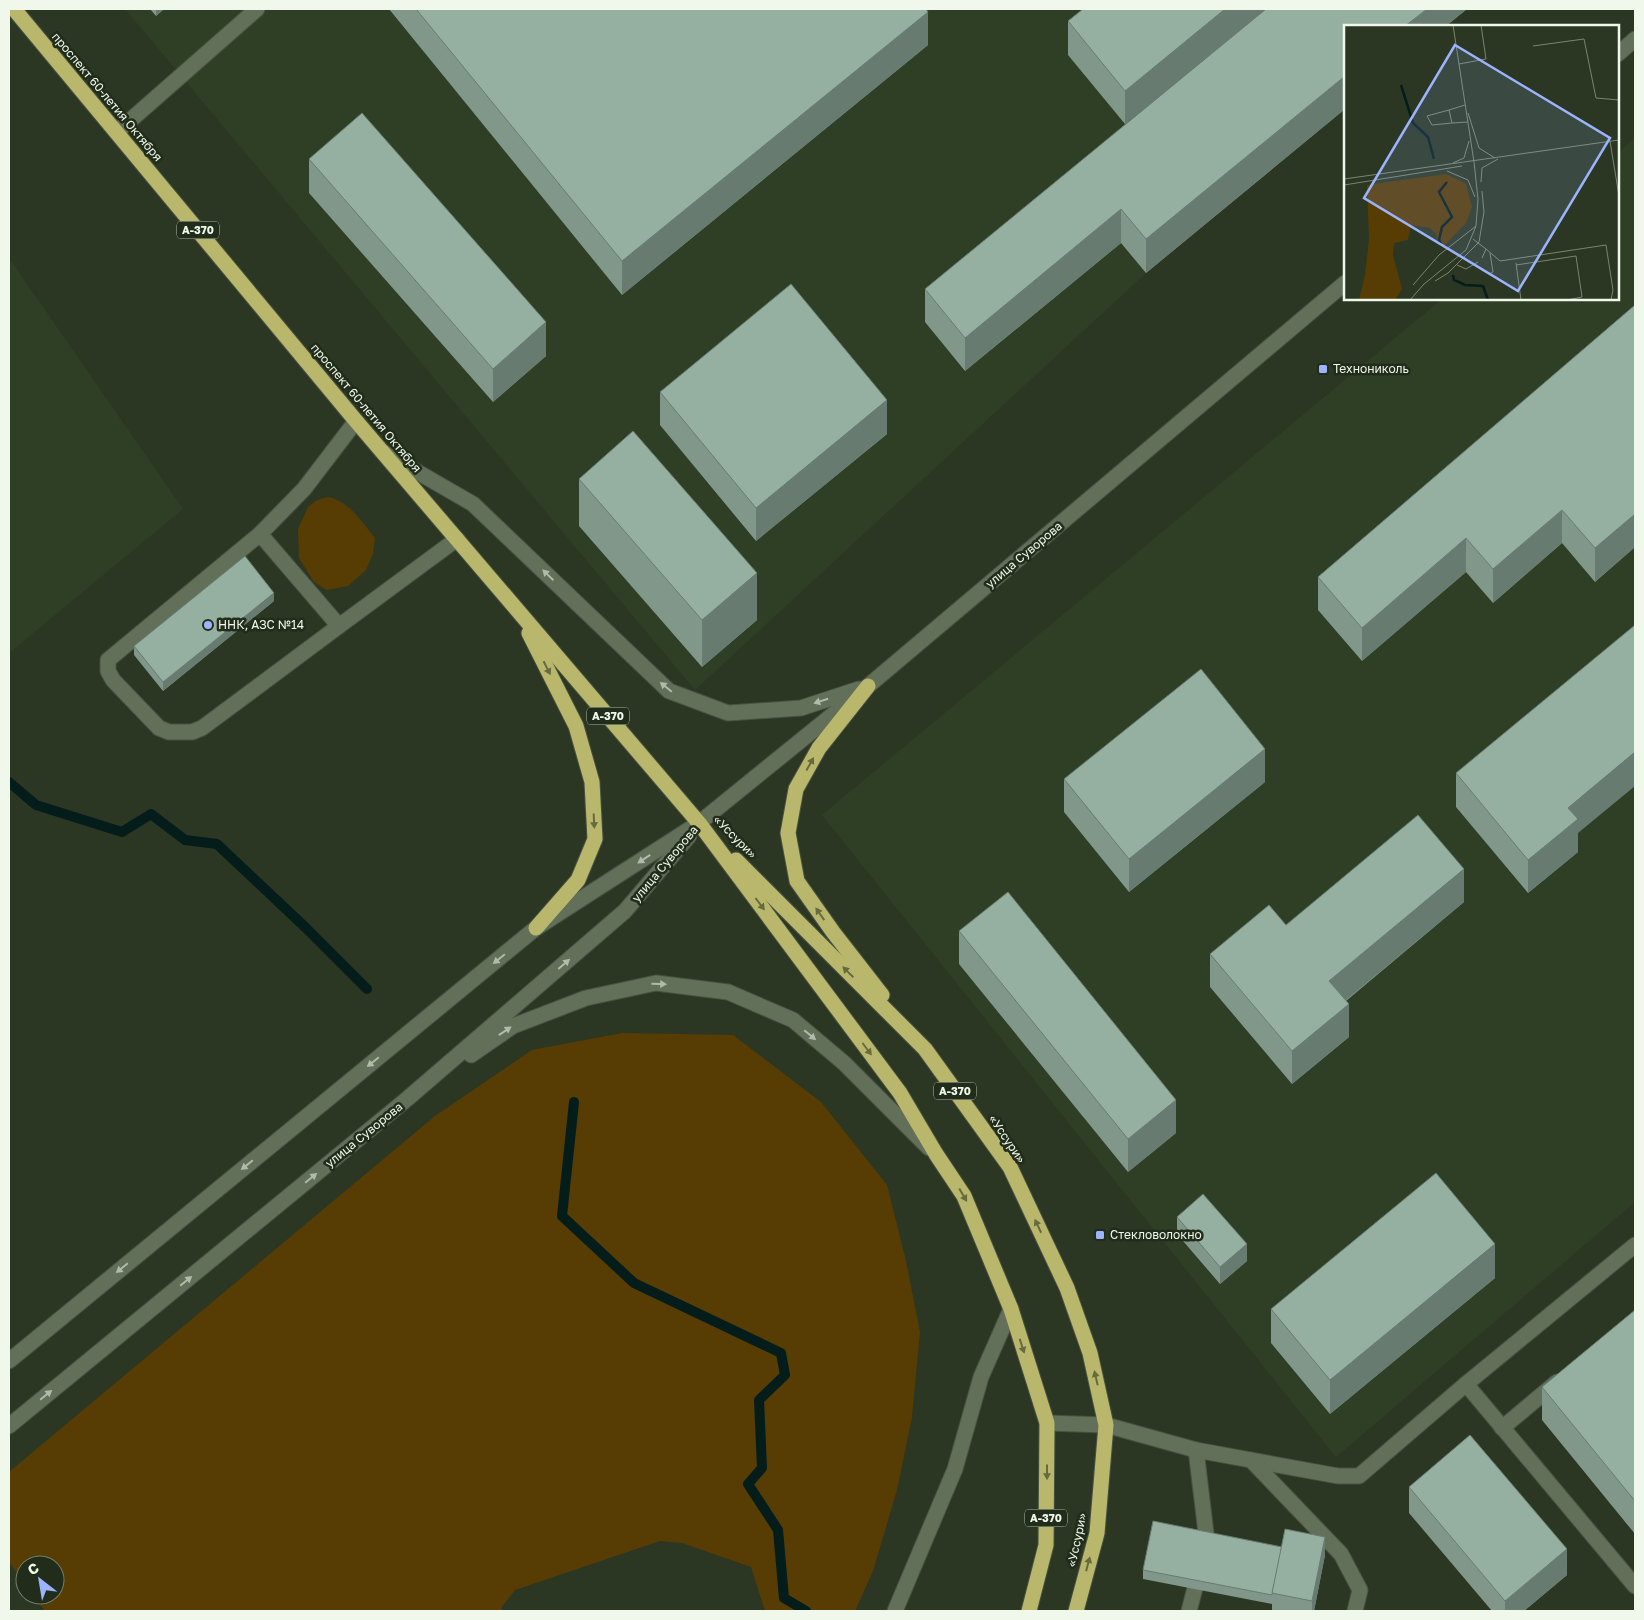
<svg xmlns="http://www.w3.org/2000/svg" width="1644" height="1620" font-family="'Golos Text',sans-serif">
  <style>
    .built { fill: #2f3f25 }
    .green { fill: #573d04 }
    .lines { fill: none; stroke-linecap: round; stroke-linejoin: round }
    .stream { stroke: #041d1b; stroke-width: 10 }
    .lane-casing { stroke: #485242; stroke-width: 17 }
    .secondary-casing { stroke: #485242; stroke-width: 17 }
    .highway-casing { stroke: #485242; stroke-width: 17 }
    .lane { stroke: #62705a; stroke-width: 15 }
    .secondary { stroke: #62705a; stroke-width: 15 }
    .highway { stroke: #b9b76b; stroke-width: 15 }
    .wall { fill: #80978a }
    .shaded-wall { fill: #687b71 }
    .building { fill: #95b0a1; stroke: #687b71 }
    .oneway { fill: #b0bbaa }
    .oneway2 { fill: #656b3e }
    .poi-dot { fill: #9cb4fd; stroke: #212d1a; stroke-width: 2 }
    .labels { text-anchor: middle; stroke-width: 5; stroke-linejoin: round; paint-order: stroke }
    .shield { fill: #212d1a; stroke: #b2bbac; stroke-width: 1 }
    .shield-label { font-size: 11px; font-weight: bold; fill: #f0f8eb }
    .street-label { font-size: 12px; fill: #f0f8eb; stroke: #212d1a }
    .poi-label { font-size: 12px; fill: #f0f8eb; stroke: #212d1a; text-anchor: start }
    .inset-river { fill: none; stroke: #041d1b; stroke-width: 2.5 }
    .inset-road { fill: none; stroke: #7a8473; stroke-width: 1 }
    .view { fill: #9cb4fd; fill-opacity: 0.15; stroke: #9cb4fd; stroke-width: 2.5 }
    .inset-edge { fill: none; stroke: #f0f8eb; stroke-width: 2.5 }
  </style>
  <rect width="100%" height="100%" fill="#2b3723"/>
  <g class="built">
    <path d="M125,9H1467L1345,26V109L1146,273L695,690Z"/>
    <path d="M1635,138V1202L1336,1457L822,815L1442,299H1618V152Z"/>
    <path d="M9,258L183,509L9,653Z"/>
  </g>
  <g class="green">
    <path d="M328,497C349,501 362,522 375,538L373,554L366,570L348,586L327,590L314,582L299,558L298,529L308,507L317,500Z"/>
    <path d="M622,1033L733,1035L821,1102L887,1185L906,1261L920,1332L912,1417L897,1490L873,1571L855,1611H765L751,1567L682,1543L660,1541L515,1590L501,1608L502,1611H45L33,1595H55V1565H25V1584L9,1562V1472L435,1116L532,1050Z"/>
  </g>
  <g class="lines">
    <g class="stream">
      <path d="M9,782L36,805L122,832L151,814L185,840L217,844L306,928L367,989"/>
      <path d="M574,1102L562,1216L634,1283L781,1353L785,1375L759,1400L762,1468L748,1484L778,1530L784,1598L806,1611"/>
    </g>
    <g class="lane-casing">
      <g id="lane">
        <path d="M117,132L257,9"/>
        <path d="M356,421L304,489L260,534L339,626L457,539"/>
        <path d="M260,534L108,660V671L113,680L159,728L169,732H192L202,728L339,626"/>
        <path d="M1466,1384L1635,1586"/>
        <path d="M1047,1423L1106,1425L1196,1450L1206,1533L1205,1540"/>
        <path d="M1502,1428L1557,1382"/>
        <path d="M1196,1450L1338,1476H1359L1466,1384L1635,1245"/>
        <path d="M1251,1460L1341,1554L1360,1590L1355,1611"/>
        <path d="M895,1611L955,1469L981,1377L1011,1309"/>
        <path d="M1189,1611L1195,1588"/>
      </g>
    </g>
    <g class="secondary-casing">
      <g id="secondary">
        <path d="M1618,54L1635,39"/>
        <path d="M383,452L473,504L669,691L728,713L801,708L859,689"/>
        <path d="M471,1055L513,1026L586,998L656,983L728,992L793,1020L844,1063L929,1148"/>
        <path d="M9,1361L536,928L699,823L868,686L1345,283"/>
        <path d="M9,1426L407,1099L625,911L689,836"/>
      </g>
    </g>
    <g class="highway-casing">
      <g id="highway">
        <path d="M14,9L356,421L699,823L900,1093L936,1154L964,1196L1011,1309L1047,1423L1046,1545L1029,1611"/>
        <path d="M529,633L576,726L592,782L595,839L578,880L536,928"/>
        <path d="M868,686L819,748L796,789L788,833L797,881L833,932L882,995"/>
        <path d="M736,860L925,1049L1010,1167L1067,1288L1090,1353L1106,1425L1097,1533L1076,1611"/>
      </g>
    </g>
    <use href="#lane" class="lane"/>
    <use href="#secondary" class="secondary"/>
    <use href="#highway" class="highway"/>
  </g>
  <g class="wall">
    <path d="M150,9H164L156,16Z"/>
    <path d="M389,9H926L928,45L622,295Z"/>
    <path d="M1266,9H1467L1446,26H1345V109L1146,273L1121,243L965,371L925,322V289Z"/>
    <path d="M1266,9L1125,124L1068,55V21Z"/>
    <path d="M309,159L546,356L493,402L309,193Z"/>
    <path d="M1635,305V547L1595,582L1562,543L1493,603L1466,572L1362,661L1318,610V577Z"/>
    <path d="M660,392L887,434L756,541L660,425Z"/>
    <path d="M579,479L757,620L702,667L579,526Z"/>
    <path d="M274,601L163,691L134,655V646Z"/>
    <path d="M1456,773L1578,833V852L1528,893L1456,807Z"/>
    <path d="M1064,779L1265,782L1129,892L1064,812Z"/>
    <path d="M1464,902L1346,1001L1349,1037L1292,1084L1210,987V954L1286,925Z"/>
    <path d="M959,931L1176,1133L1128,1172L959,964Z"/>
    <path d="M1177,1217L1247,1261L1220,1284L1177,1234Z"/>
    <path d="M1495,1278L1330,1414L1271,1343V1309Z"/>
    <path d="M1635,1310V1534L1542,1420V1387Z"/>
    <path d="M1409,1487L1567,1575L1524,1611H1492L1409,1513Z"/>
    <path d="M1282,1547L1325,1555L1314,1611H1277L1272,1610V1604L1143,1579V1570Z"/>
  </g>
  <g class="shaded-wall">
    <path d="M156,9H164L156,16Z"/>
    <path d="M1225,9H1266L1125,124V91Z"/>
    <path d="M1427,9H1467L1446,26H1405Z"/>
    <path d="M928,12V45L622,295V261Z"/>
    <path d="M1345,76V109L1146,273V239Z"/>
    <path d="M1121,209V243L965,371V338Z"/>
    <path d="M546,322V356L493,402V369Z"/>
    <path d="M887,400V434L756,541V508Z"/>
    <path d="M1562,510V543L1493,603V569Z"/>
    <path d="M1635,514V547L1595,582V548Z"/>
    <path d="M1466,538V572L1362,661V628Z"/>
    <path d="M757,573V620L702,667V620Z"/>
    <path d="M274,593V601L163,691V682Z"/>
    <path d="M1265,749V782L1129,892V859Z"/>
    <path d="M1635,752V786L1578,833V852L1528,893V860L1568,808Z"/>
    <path d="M1464,869V902L1329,1014V981Z"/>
    <path d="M1349,1004V1037L1292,1084V1051Z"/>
    <path d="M1176,1100V1133L1128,1172V1139Z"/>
    <path d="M1247,1244V1261L1220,1284V1267Z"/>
    <path d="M1495,1244V1278L1330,1414V1380Z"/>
    <path d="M1325,1537V1555L1314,1611H1312V1601Z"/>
    <path d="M1567,1549V1575L1524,1611H1505V1601Z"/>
  </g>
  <g class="building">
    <path d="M416,9H926L928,12L622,261Z"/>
    <path d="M1083,9H1225L1125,91L1068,21Z"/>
    <path d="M1266,9H1427L1405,26H1345V76L1146,239L1121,209L965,338L925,289Z"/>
    <path d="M362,113L546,322L493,369L309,159Z"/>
    <path d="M791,284L887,400L756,508L660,392Z"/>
    <path d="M1635,305V514L1595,548L1562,510L1493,569L1466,538L1362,628L1318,577Z"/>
    <path d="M633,431L757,573L702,620L579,479Z"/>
    <path d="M245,556L274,593L163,682L134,646Z"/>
    <path d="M1635,625V752L1568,808L1578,819L1528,860L1456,773Z"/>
    <path d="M1201,669L1265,749L1129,859L1064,779Z"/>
    <path d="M1418,815L1464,869L1329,981L1349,1004L1292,1051L1210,954L1269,905L1286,925Z"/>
    <path d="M1008,892L1176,1100L1128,1139L959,931Z"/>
    <path d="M1436,1173L1495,1244L1330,1380L1271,1309Z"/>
    <path d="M1203,1194L1247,1244L1220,1267L1177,1217Z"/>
    <path d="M1635,1310V1501L1542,1387Z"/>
    <path d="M1470,1435L1567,1549L1505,1601L1409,1487Z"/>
    <path d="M1153,1521L1282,1547L1272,1595L1143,1570Z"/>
    <path d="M1285,1529L1325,1537L1312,1601L1272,1593Z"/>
  </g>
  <defs><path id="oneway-solid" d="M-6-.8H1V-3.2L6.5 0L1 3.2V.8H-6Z" transform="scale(1.25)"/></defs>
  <g class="oneway">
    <use href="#oneway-solid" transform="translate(548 575) rotate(-136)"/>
    <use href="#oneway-solid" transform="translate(666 687) rotate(-141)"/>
    <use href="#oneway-solid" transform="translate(821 701) rotate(162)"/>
    <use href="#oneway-solid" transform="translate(644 859) rotate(147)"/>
    <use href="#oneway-solid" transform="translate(499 959) rotate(141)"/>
    <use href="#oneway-solid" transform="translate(564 964) rotate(-41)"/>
    <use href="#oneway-solid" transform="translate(659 984) rotate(1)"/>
    <use href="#oneway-solid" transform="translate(505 1031) rotate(-34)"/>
    <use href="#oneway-solid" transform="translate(810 1035) rotate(40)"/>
    <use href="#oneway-solid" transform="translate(373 1062) rotate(141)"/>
    <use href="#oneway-solid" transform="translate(247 1165) rotate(141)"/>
    <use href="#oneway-solid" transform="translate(311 1178) rotate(-39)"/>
    <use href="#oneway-solid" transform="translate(122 1268) rotate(141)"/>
    <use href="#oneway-solid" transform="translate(186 1281) rotate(-39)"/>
    <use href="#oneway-solid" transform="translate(46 1395) rotate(-39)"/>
  </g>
  <g class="oneway2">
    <use href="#oneway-solid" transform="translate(547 668) rotate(63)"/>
    <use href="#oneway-solid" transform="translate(810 764) rotate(-61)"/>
    <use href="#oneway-solid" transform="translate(594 821) rotate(87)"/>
    <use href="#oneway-solid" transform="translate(760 904) rotate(53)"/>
    <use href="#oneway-solid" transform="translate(820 914) rotate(-125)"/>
    <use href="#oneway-solid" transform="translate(848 972) rotate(-135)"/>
    <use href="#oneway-solid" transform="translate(867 1049) rotate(53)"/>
    <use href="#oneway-solid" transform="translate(963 1195) rotate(60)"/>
    <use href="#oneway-solid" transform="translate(1038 1226) rotate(-115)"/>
    <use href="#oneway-solid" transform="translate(1022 1346) rotate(72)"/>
    <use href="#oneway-solid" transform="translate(1096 1378) rotate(-103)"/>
    <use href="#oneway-solid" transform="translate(1047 1472) rotate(90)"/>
    <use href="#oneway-solid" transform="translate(1088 1564) rotate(-75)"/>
  </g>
  <g class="poi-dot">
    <rect x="1318" y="364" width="10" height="10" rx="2.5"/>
    <circle cx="208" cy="625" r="5"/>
    <rect x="1095" y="1230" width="10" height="10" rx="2.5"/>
  </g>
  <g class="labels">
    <g class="shield">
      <rect x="177" y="221.5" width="42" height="17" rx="4"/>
      <rect x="587" y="707.5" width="42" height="17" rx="4"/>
      <rect x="934" y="1082.5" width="42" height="17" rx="4"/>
      <rect x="1025" y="1509.5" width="42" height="17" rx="4"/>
    </g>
    <g class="shield-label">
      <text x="198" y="234">А-370</text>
      <text x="608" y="720">А-370</text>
      <text x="955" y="1095">А-370</text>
      <text x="1046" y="1522">А-370</text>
    </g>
    <g class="street-label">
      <text transform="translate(107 97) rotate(50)" y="4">проспект 60-летия Октября</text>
      <text transform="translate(366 408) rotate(50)" y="4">проспект 60-летия Октября</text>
      <text transform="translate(1024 555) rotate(-40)" y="4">улица Суворова</text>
      <text transform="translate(735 837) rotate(45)" y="4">«Уссури»</text>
      <text transform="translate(665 864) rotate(-50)" y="4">улица Суворова</text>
      <text transform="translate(364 1135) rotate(-39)" y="4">улица Суворова</text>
      <text transform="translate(1007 1139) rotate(56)" y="4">«Уссури»</text>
      <text transform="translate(1077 1540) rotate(-78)" y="4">«Уссури»</text>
    </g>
    <g class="poi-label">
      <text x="1333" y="373">Технониколь</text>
      <text x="218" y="629">ННК, АЗС №14</text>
      <text x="1110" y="1239">Стекловолокно</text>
    </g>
  </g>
  <g transform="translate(1344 25)">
    <rect width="275" height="275" fill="#2b3723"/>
    <path d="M102,149L122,159L128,182L122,198L100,221L92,217L93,210L86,203L67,200L64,215L50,218L49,230L58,264L51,275H15L21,250L25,214L23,160Z" fill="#573d04"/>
    <path class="inset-river" d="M57,60L69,98L84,112L90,134M98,221L95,215L98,202L108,192L95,167L103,157M109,250L110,255L121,260L139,261L144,275"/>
    <path class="inset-road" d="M189,21L240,14L252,73L275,75M115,39L142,34L137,0M121,80L105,85L108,98L124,97M105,85L83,91L88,100L108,98M124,88L135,123L151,133M266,116L275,171M109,138L120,133L125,116M103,146L124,155L131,172M0,154L275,115M137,157L138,143L154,134M0,160L118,141M129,214L142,224L138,233M142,224L156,236L262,220L269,265L267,275M172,238L177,275M113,240L122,244L134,237M172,240L232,231L238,272L223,275M138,245L145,249L149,247L146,228M91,256L104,248L135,217L140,187L138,166M69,260L95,230L132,201M66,275L80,259L122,225L132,201L134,174L130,137L109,0"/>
    <path class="view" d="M111,20L266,113L174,266L20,173Z"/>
    <rect width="275" height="275" class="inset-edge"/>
  </g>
  <rect width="1644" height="1620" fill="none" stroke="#f0f8eb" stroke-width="20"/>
  <g transform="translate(40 1580) rotate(329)"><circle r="24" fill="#212d1a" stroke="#747e6e"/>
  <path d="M0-4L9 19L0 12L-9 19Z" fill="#9cb4fd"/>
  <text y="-8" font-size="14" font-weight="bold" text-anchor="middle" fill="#f0f8eb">С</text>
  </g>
</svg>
